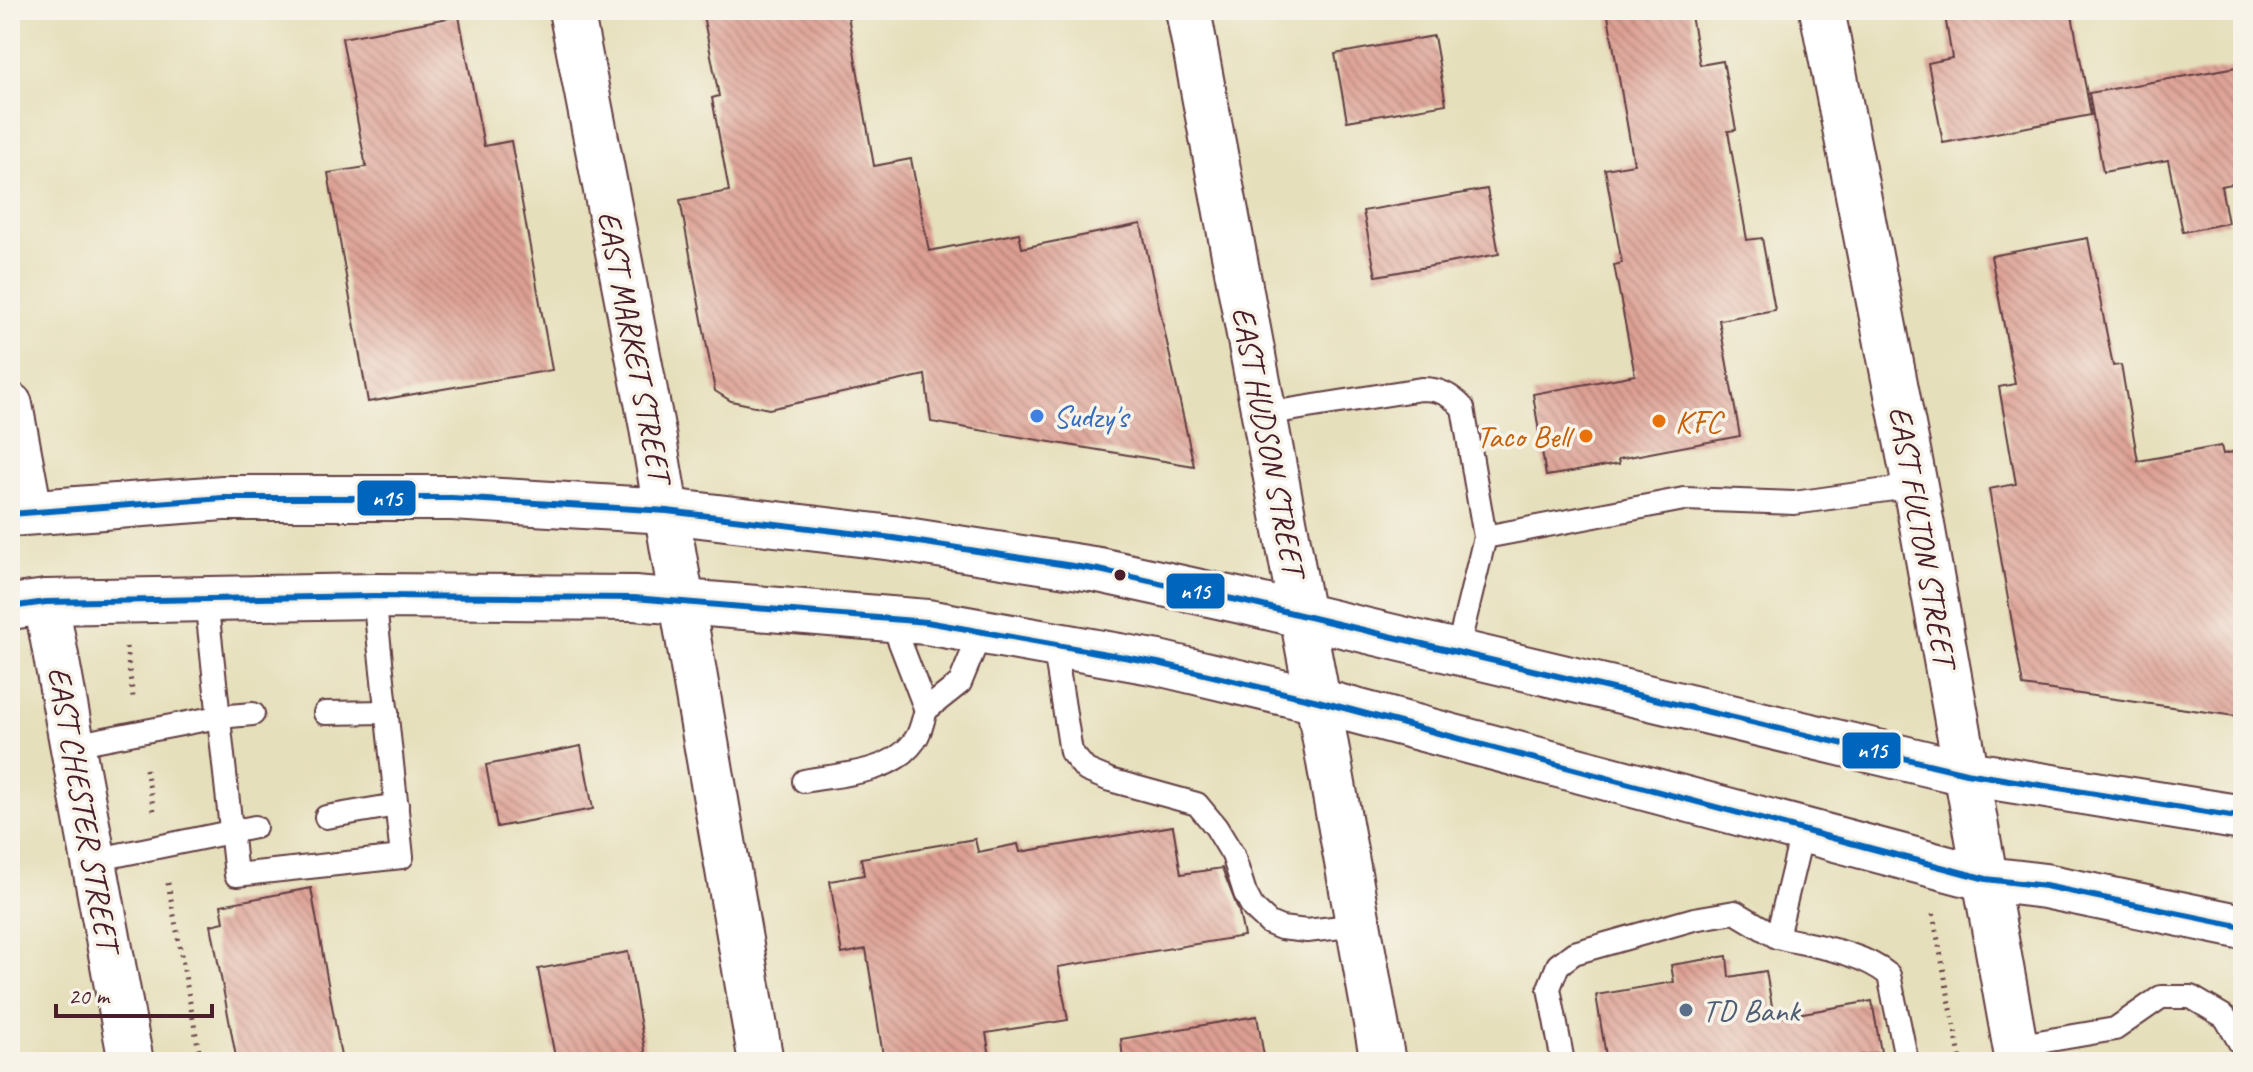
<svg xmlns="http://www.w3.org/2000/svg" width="2253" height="1072" font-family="Caveat,sans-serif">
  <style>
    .building { fill: url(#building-back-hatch) }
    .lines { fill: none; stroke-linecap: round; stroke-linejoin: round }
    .service-casing { stroke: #613c41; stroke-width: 26 }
    .minor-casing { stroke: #613c41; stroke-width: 48 }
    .primary-casing { stroke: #613c41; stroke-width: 48 }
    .path { stroke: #613c41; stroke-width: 5; stroke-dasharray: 2 6; stroke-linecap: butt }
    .service { stroke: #fff; stroke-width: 22 }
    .minor { stroke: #fff; stroke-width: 44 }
    .primary { stroke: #fff; stroke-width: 44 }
    .bus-1-casing { stroke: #f7f3e8; stroke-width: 12 }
    .bus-1 { stroke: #0065bd; stroke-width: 6 }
    .shop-dot { fill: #3f7fe0; stroke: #f7f3e8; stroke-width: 3 }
    .food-dot { fill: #e8710a; stroke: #f7f3e8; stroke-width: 3 }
    .bus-dot { fill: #4a1f2b; stroke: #f7f3e8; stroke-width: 3 }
    .service-dot { fill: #5c6f8a; stroke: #f7f3e8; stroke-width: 3 }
    .labels { text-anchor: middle; stroke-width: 7; stroke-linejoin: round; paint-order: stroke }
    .street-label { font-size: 32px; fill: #4a1f2b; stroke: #f7f3e8 }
    .shop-label { font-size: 32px; fill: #366cbe; stroke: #f7f3e8; text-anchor: start }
    .food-label { font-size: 32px; fill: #c56008; stroke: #f7f3e8; text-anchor: start }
    .service-label { font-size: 32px; fill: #4e5e75; stroke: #f7f3e8; text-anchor: start }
    .line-badge { stroke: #f7f3e8; stroke-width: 3 }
    .badge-label { font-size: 22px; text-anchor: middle; font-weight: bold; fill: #fff }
  </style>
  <defs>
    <pattern id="building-back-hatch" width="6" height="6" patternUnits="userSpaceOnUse" patternTransform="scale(2)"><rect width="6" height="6" fill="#dd9f93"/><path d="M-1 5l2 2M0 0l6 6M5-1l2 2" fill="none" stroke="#b58178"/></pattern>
  </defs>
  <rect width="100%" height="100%" fill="#f7f3e8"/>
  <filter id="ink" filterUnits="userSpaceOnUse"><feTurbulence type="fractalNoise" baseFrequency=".0125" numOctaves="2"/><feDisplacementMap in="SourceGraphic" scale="16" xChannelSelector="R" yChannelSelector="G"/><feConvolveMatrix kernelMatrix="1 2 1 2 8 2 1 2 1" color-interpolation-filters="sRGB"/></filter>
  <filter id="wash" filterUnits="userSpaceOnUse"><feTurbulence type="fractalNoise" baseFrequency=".006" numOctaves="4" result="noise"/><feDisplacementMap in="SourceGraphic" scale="32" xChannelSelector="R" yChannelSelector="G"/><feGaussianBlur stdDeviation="1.8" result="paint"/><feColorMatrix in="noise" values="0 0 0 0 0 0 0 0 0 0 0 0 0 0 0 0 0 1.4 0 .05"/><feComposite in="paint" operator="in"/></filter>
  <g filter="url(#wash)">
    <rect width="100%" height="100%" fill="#e6dfbb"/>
    <g id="blocks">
      <g class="building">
        <path d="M702,10H847L874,166L911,159L929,251L1019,233L1022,248L1141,224L1194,466L931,422L925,375L769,409L731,401L715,391L680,200L729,191L712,98L719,96Z"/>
        <path d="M1607,10H1690L1700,65L1723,61L1736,130L1728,131L1747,240L1762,238L1775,310L1719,320L1740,436L1618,459L1619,464L1546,476L1533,394L1635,375L1614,265L1622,263L1605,169L1634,164Z"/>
        <path d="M1944,10H2071L2091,115L1943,143L1928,63L1952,58Z"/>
        <path d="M459,16L484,146L511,141L552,370L368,402L328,173L366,167L342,38Z"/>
        <path d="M1434,36L1446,104L1347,121L1335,54Z"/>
        <path d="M2243,66V182L2221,186L2228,223L2183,232L2168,160L2103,172L2089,93Z"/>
        <path d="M1487,189L1499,254L1376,276L1363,211Z"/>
        <path d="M2088,238L2113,366L2121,365L2138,461L2221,446L2223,454L2243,450V717L2023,686L1989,489L2016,484L1999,387L2015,384L1991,256Z"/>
        <path d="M581,746L593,809L497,827L486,765Z"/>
        <path d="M1173,826L1181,874L1222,868L1239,912L1244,936L1058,967L1068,1020L986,1033L991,1062H884L866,949L842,954L830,881L864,875L861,858L975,839L978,852L1018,844L1020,852Z"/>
        <path d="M311,888L342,1062H237L211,925L224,922L221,905Z"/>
        <path d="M628,952L647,1062H556L538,969Z"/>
        <path d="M1727,956L1729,977L1766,971L1774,1018L1872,1001L1881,1052L1822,1062H1607L1596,995L1674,982L1671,965Z"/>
        <path d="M1257,1016L1265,1062H1123L1121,1039Z"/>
      </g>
    </g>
  </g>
  <g filter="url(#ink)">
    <use href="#blocks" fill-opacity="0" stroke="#613c41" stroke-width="2"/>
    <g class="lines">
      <g class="service-casing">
        <g id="service">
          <path d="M1264,414L1421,389C1439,389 1450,394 1463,408L1485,537L1457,652"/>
          <path d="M1485,537L1684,499L1794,503L1915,486"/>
          <path d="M206,599L236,875L402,857L374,596"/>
          <path d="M891,619L926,710L960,683L981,632"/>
          <path d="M1054,644L1071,752L1086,770L1110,780L1197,804L1216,827L1233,855L1245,893L1253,908L1269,923L1281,928L1307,931L1358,925"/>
          <path d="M325,713L387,712"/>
          <path d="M73,745L218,717L253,714"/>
          <path d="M804,781C841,774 892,774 915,740C921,732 923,719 926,710"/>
          <path d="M326,817L397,805"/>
          <path d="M1803,829L1777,937C1813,946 1860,951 1889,975L1907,1062"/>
          <path d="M94,860L255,827"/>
          <path d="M2015,1046L2115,1029L2161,997H2191L2225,1017L2243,1048"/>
          <path d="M1563,1062L1549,988L1558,965L1574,953L1694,919L1735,912L1777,937"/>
        </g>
      </g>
      <g class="minor-casing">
        <g id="minor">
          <path d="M571,10L651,422L761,1062"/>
          <path d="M1188,10L1318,701L1383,1062"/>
          <path d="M1822,10L1915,486L2018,1062"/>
          <path d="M10,405L30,511"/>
          <path d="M46,602L131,1062"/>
        </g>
      </g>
      <g class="primary-casing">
        <g id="primary">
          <path d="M10,514L223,498H452L667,511L893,538L1099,570L1246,602L1966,773L2243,818"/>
          <path d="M10,607L46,602L374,596L634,598L927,622L1158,663L1318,701L1986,879L2045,886L2243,927"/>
        </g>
      </g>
      <g class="path">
        <path d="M126,647L133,697"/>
        <path d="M146,769L154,811"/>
        <path d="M168,883L201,1062"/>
        <path d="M1933,914L1961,1062"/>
      </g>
      <use href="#service" class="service"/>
      <use href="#minor" class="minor"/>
      <use href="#primary" class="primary"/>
      <g class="bus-1-casing">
        <g id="bus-1">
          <path d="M10,514L223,498H452L667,511L893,538L1099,570L1246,602L1966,773L2243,818"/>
          <path d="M10,607L46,602L374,596L634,598L927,622L1158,663L1318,701L1986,879L2045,886L2243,927"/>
        </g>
      </g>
      <use href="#bus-1" class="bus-1"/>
    </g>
  </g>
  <circle class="shop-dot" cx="1037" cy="416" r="8"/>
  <g class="food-dot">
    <circle cx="1659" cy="421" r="8"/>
    <circle cx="1586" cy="436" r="8"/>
  </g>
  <circle class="bus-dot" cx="1120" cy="575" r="7"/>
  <circle class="service-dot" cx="1686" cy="1010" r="8"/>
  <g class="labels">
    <g class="street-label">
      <text transform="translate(635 346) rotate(79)" y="11">EAST MARKET STREET</text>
      <text transform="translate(1269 441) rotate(79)" y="11">EAST HUDSON STREET</text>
      <text transform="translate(1923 536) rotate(80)" y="11">EAST FULTON STREET</text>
      <text transform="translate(84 808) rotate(80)" y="11">EAST CHESTER STREET</text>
    </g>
    <g class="shop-label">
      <text x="1053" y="427">Sudzy's</text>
    </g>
    <g class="food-label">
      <text x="1675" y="432">KFC</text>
      <text x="1570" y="447" text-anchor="end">Taco Bell</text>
    </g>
    <g class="service-label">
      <text x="1702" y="1021">TD Bank</text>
    </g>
  </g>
  <g class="line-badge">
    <rect x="356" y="479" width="61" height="38" rx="8" fill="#0065bd"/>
    <rect x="1165" y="572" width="61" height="38" rx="8" fill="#0065bd"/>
    <rect x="1841" y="731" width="61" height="39" rx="8" fill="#0065bd"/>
  </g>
  <g class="badge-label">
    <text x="387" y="506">n15</text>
    <text x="1195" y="599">n15</text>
    <text x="1872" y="758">n15</text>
  </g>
  <rect width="2253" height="1072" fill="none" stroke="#f7f3e8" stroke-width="40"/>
  <path d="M56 1004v12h156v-12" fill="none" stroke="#4a1f2b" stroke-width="4"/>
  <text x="68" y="1004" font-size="24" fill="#4a1f2b" stroke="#f7f3e8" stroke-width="6" paint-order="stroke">20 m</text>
</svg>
